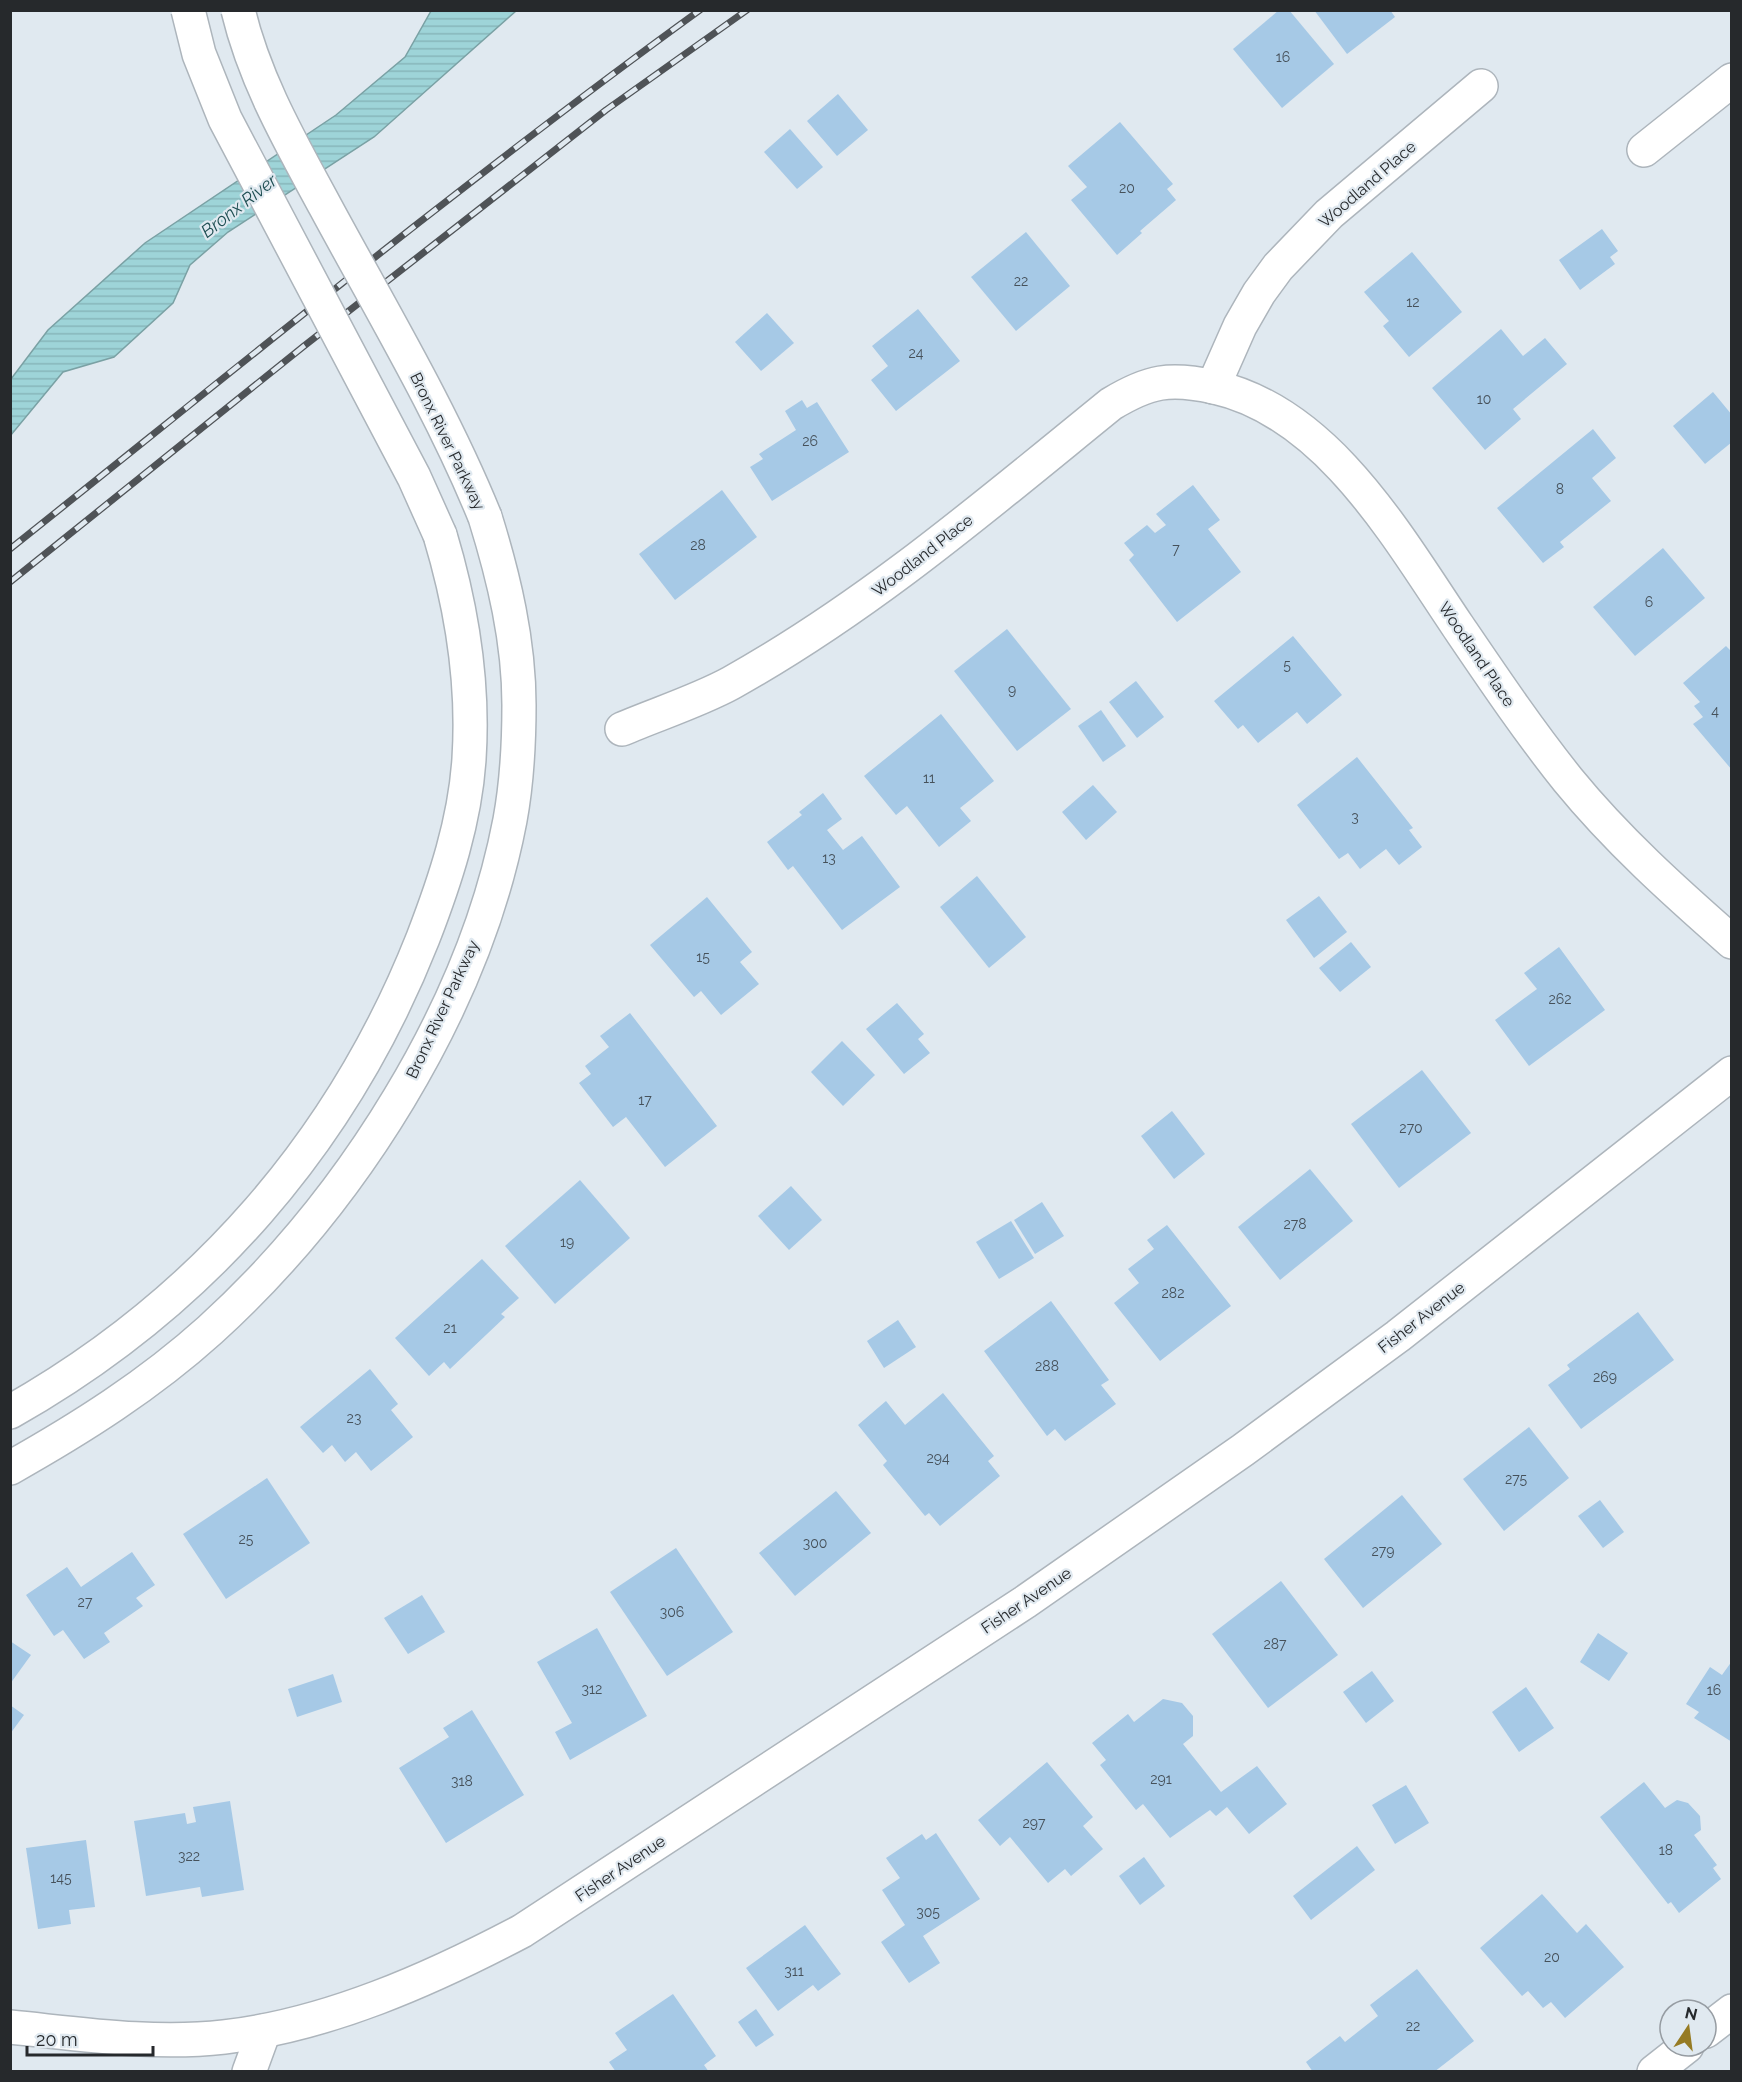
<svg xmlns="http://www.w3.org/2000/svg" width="1742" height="2082" font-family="Raleway,sans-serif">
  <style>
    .water { fill: url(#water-rules); stroke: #7aa1a4; stroke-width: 1.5 }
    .building { fill: #a6c9e6 }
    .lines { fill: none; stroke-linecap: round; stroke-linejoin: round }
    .minor-casing { stroke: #adb5bc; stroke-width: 36 }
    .highway-casing { stroke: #adb5bc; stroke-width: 36 }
    .minor { stroke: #fff; stroke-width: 33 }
    .highway { stroke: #fff; stroke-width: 33 }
    .rail-casing { stroke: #4f5357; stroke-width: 7 }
    .rail { stroke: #e0e9f0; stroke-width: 4.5; stroke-dasharray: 14; stroke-linecap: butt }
    .highway-bridge-casing { stroke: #adb5bc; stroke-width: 36; stroke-linecap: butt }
    .highway-bridge { stroke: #fff; stroke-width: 33 }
    .labels { text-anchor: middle; stroke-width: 4.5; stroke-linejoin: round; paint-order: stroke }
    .number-label { font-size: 14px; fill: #46515a }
    .street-label { font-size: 16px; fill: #26292c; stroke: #e0e9f0 }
    .water-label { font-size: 18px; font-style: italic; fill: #1f4f53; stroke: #e0e9f0 }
  </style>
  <defs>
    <pattern id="water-rules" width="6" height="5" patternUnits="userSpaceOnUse" patternTransform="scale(1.5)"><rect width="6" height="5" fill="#9ed4d8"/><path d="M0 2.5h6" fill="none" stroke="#88b6ba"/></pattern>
  </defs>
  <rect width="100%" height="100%" fill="#e0e9f0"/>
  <path class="water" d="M431,11H516L374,137L228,232L190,265L173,303L114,357L63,372L11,435V379L48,330L145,243L336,115L405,57Z"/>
  <g class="building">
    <path d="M1279,10H1289L1334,64L1282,108L1233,49Z"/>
    <path d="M1314,10H1390L1395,17L1347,54Z"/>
    <path d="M838,94L868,130L837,156L807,121Z"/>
    <path d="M1120,122L1173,184L1167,189L1176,200L1140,231L1142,233L1117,255L1071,200L1087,187L1068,166Z"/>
    <path d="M790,129L823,167L797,189L764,152Z"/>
    <path d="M1602,229L1618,251L1610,257L1615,264L1580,290L1559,260Z"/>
    <path d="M1026,232L1070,286L1016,331L971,277Z"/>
    <path d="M1412,252L1462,312L1409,357L1383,326L1389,321L1364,292Z"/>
    <path d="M918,309L960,361L896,411L871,380L888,366L872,346Z"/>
    <path d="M767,313L794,343L761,371L735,342Z"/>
    <path d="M1501,329L1523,356L1545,338L1567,364L1513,409L1521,419L1485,450L1432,388Z"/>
    <path d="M1713,392L1732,415V442L1705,464L1673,426Z"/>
    <path d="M802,400L807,408L817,402L849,452L772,501L750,467L763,459L759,454L796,430L785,411Z"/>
    <path d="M1593,429L1616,458L1592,478L1611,501L1560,542L1564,547L1543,563L1497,508Z"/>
    <path d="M1193,485L1220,520L1208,529L1241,572L1177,622L1129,560L1134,555L1124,543L1147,525L1155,533L1166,525L1156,514Z"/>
    <path d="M722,490L757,537L675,600L639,554Z"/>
    <path d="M1663,548L1705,598L1635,656L1593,607Z"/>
    <path d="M1007,629L1071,709L1017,751L954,671Z"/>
    <path d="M1293,636L1342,695L1307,724L1297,712L1258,743L1243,725L1238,729L1214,701Z"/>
    <path d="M1726,646L1732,652V770L1693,724L1703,717L1694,706L1700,702L1683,683Z"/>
    <path d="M1136,681L1164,717L1137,738L1109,702Z"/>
    <path d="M1101,710L1126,746L1103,762L1078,726Z"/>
    <path d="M941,714L994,781L960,808L971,821L939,847L907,806L896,815L864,776Z"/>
    <path d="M1357,757L1413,828L1409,830L1422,847L1399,865L1386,849L1360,869L1348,853L1339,859L1297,805Z"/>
    <path d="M1093,785L1117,812L1086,840L1062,812Z"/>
    <path d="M823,793L842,819L827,830L843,850L862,836L900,887L842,930L793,866L788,870L767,842L802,815L799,812Z"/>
    <path d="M977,876L1026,937L989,968L940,907Z"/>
    <path d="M1319,896L1347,932L1314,958L1286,920Z"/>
    <path d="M707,897L752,952L740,962L759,984L721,1015L701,991L694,997L650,945Z"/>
    <path d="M1351,942L1371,967L1340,992L1319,968Z"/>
    <path d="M1559,947L1605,1010L1529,1066L1495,1020L1537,989L1524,973Z"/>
    <path d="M897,1003L924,1034L918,1039L930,1053L904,1074L866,1029Z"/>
    <path d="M630,1013L717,1126L665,1167L626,1117L613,1127L579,1083L591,1074L585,1066L609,1047L600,1036Z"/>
    <path d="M842,1041L875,1075L843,1106L811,1072Z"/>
    <path d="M1422,1070L1471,1133L1399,1188L1351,1124Z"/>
    <path d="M1172,1111L1205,1154L1174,1179L1141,1136Z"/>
    <path d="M1310,1169L1353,1221L1280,1280L1238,1227Z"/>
    <path d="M580,1180L630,1238L555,1304L505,1246Z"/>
    <path d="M791,1186L822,1220L789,1250L758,1216Z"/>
    <path d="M1042,1202L1064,1236L1035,1254L1014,1220Z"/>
    <path d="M1011,1221L1034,1258L999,1279L976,1242Z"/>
    <path d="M1167,1225L1231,1306L1160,1361L1114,1303L1139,1283L1128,1269L1154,1249L1147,1240Z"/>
    <path d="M482,1259L519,1298L501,1314L505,1317L450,1369L444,1362L429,1376L395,1338Z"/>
    <path d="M1051,1301L1109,1380L1101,1385L1116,1404L1065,1441L1055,1429L1047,1436L984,1351Z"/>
    <path d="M1638,1312L1674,1360L1581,1429L1548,1385L1570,1369L1567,1365Z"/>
    <path d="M898,1320L916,1347L884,1368L867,1341Z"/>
    <path d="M370,1369L398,1404L391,1410L413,1437L371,1471L356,1452L345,1462L332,1445L323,1453L300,1427Z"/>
    <path d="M943,1393L994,1456L988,1461L1000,1476L940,1526L929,1513L925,1516L883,1465L887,1461L858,1425L886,1401L905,1425Z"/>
    <path d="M1529,1427L1569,1478L1504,1531L1463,1479Z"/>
    <path d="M267,1478L310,1543L226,1599L183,1534Z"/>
    <path d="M836,1491L871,1533L795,1596L759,1553Z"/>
    <path d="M1402,1495L1442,1544L1363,1608L1324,1559Z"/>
    <path d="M1600,1500L1624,1532L1603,1548L1578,1516Z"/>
    <path d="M676,1548L733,1632L667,1676L610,1592Z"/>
    <path d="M132,1552L155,1585L136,1598L143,1606L104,1633L110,1642L84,1659L63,1630L54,1636L26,1595L67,1567L81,1587Z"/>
    <path d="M1281,1581L1338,1655L1268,1708L1212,1634Z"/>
    <path d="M422,1595L445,1632L408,1654L384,1618Z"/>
    <path d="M597,1628L647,1716L570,1760L555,1732L572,1723L537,1662Z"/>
    <path d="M1598,1633L1628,1653L1609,1681L1580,1662Z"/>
    <path d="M10,1641L31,1655L10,1684Z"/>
    <path d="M1732,1661V1742L1694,1718L1699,1712L1686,1704L1710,1667L1722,1675Z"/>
    <path d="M1372,1671L1394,1701L1366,1723L1343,1692Z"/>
    <path d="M333,1674L342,1702L297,1717L288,1689Z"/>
    <path d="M1526,1687L1554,1728L1519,1752L1492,1712Z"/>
    <path d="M1163,1699L1182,1703L1193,1716V1736L1183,1744L1221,1792L1257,1766L1287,1804L1249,1834L1227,1807L1216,1816L1210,1810L1170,1838L1143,1804L1136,1810L1100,1765L1106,1760L1092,1743L1128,1714L1134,1722Z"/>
    <path d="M10,1705L24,1715L10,1734Z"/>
    <path d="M472,1710L524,1795L446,1843L399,1768L449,1737L443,1728Z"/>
    <path d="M1047,1762L1093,1817L1083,1826L1103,1849L1071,1876L1065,1869L1048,1883L1010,1837L1000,1846L978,1820Z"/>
    <path d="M1644,1782L1665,1808L1677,1800L1688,1803L1700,1816L1701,1830L1694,1835L1717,1865L1713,1868L1721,1879L1679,1913L1671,1902L1668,1904L1600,1817Z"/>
    <path d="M1406,1785L1429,1823L1395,1844L1372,1805Z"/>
    <path d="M230,1801L244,1890L202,1897L200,1887L146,1896L134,1821L185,1813L187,1824L196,1822L193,1807Z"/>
    <path d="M936,1833L980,1899L923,1936L940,1963L909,1983L881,1942L905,1925L882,1890L900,1878L886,1858L922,1834L926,1840Z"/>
    <path d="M86,1840L95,1907L69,1910L71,1924L38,1929L26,1848Z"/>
    <path d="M1357,1846L1375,1870L1311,1920L1293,1896Z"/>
    <path d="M1144,1857L1165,1886L1140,1905L1119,1876Z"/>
    <path d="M1542,1894L1577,1933L1586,1924L1624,1967L1565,2018L1551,2002L1543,2008L1528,1991L1522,1996L1480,1948Z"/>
    <path d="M805,1925L841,1974L818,1991L813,1985L778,2011L746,1968Z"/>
    <path d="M1417,1969L1474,2041L1434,2072H1313L1306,2062L1340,2036L1345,2042L1378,2016L1370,2005Z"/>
    <path d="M673,1994L716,2056L704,2065L709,2072H616L609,2062L627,2050L615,2033Z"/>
    <path d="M756,2009L774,2035L756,2047L738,2022Z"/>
  </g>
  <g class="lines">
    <g class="minor-casing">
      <g id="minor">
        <path d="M1644,150L1732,80"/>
        <path d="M1213,387L1240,326L1259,293L1278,267L1329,214L1481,86"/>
        <path d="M622,729C657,714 698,701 731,683C869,606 989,503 1111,404C1149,381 1170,377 1214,387C1327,412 1397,536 1457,625C1493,678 1528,730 1568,780C1617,840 1674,891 1732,942"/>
        <path d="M10,2027C81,2034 153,2045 224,2037C328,2025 431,1979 522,1931L1025,1602L1243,1450L1398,1336L1732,1073"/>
        <path d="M1706,2031L1732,2011"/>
        <path d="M249,2072L264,2031"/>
        <path d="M1654,2072L1687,2046"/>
      </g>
    </g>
    <g class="highway-casing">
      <g id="highway">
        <path d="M10,1412C201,1304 342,1143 423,938C445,881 465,821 469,759C474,683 462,608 440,535"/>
        <path d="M10,1468C81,1428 149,1385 210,1330C351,1202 474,1009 510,820C517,782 519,743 519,705C519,641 504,578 485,517"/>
      </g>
    </g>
    <use href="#minor" class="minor"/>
    <use href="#highway" class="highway"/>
    <g class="rail-casing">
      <g id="rail">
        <path d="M10,549C238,367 464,181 700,10"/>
        <path d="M10,582L304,346L606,110L747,10"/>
      </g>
    </g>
    <use href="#rail" class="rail"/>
    <g class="highway-bridge-casing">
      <g id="highway-bridge">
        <path d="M188,10L199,54L225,119L414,477L440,535"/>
        <path d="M238,10C255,81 291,143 325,206C380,308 441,409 485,517"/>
      </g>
    </g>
    <use href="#highway-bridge" class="highway-bridge"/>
  </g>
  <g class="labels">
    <g class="number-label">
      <text x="1283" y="62">16</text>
      <text x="1127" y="193">20</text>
      <text x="1021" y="286">22</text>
      <text x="1413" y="307">12</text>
      <text x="916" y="358">24</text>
      <text x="1484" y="404">10</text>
      <text x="810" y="446">26</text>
      <text x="1560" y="494">8</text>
      <text x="698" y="550">28</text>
      <text x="1176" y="554">7</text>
      <text x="1649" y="607">6</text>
      <text x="1287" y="670">5</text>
      <text x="1012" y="695">9</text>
      <text x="1715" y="716">4</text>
      <text x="929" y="783">11</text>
      <text x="1355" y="822">3</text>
      <text x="829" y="863">13</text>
      <text x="703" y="962">15</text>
      <text x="1560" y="1004">262</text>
      <text x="645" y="1105">17</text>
      <text x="1411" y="1133">270</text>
      <text x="1295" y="1229">278</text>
      <text x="567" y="1247">19</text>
      <text x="1173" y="1298">282</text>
      <text x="450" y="1333">21</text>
      <text x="1047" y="1371">288</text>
      <text x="1605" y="1382">269</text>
      <text x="354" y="1423">23</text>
      <text x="938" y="1463">294</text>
      <text x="1516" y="1484">275</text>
      <text x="246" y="1544">25</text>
      <text x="815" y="1548">300</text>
      <text x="1383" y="1556">279</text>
      <text x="85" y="1607">27</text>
      <text x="672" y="1617">306</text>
      <text x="1275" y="1649">287</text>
      <text x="592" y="1694">312</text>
      <text x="1714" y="1695">16</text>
      <text x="1161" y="1784">291</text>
      <text x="462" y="1786">318</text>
      <text x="1034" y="1828">297</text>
      <text x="1666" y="1855">18</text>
      <text x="189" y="1861">322</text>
      <text x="61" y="1883">145</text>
      <text x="928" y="1917">305</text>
      <text x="1552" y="1962">20</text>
      <text x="794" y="1976">311</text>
      <text x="1413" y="2031">22</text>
    </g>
    <g class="street-label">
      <text transform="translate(1367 184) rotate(-41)" y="6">Woodland Place</text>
      <text transform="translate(448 441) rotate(64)" y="6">Bronx River Parkway</text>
      <text transform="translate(922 555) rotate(-38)" y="6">Woodland Place</text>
      <text transform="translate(1477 654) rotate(56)" y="6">Woodland Place</text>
      <text transform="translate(442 1009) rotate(-65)" y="6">Bronx River Parkway</text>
      <text transform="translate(1421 1317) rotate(-38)" y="6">Fisher Avenue</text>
      <text transform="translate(1026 1600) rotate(-34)" y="6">Fisher Avenue</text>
      <text transform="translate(620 1868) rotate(-34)" y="6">Fisher Avenue</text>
    </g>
    <g class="water-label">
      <text transform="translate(239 206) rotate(-38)" y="6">Bronx River</text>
    </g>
  </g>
  <rect width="1742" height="2082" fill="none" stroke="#26292c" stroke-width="24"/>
  <g transform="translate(1688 2028) rotate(13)"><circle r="28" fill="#e0e9f0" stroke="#969ca2" stroke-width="1.5"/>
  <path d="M0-4.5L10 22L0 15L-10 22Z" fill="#967b23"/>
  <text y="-9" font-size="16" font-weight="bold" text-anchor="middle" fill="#26292c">N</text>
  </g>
  <path d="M27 2046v9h126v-9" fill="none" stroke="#26292c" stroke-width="3"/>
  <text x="36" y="2046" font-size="18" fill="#26292c" stroke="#e0e9f0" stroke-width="4.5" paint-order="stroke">20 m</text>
</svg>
